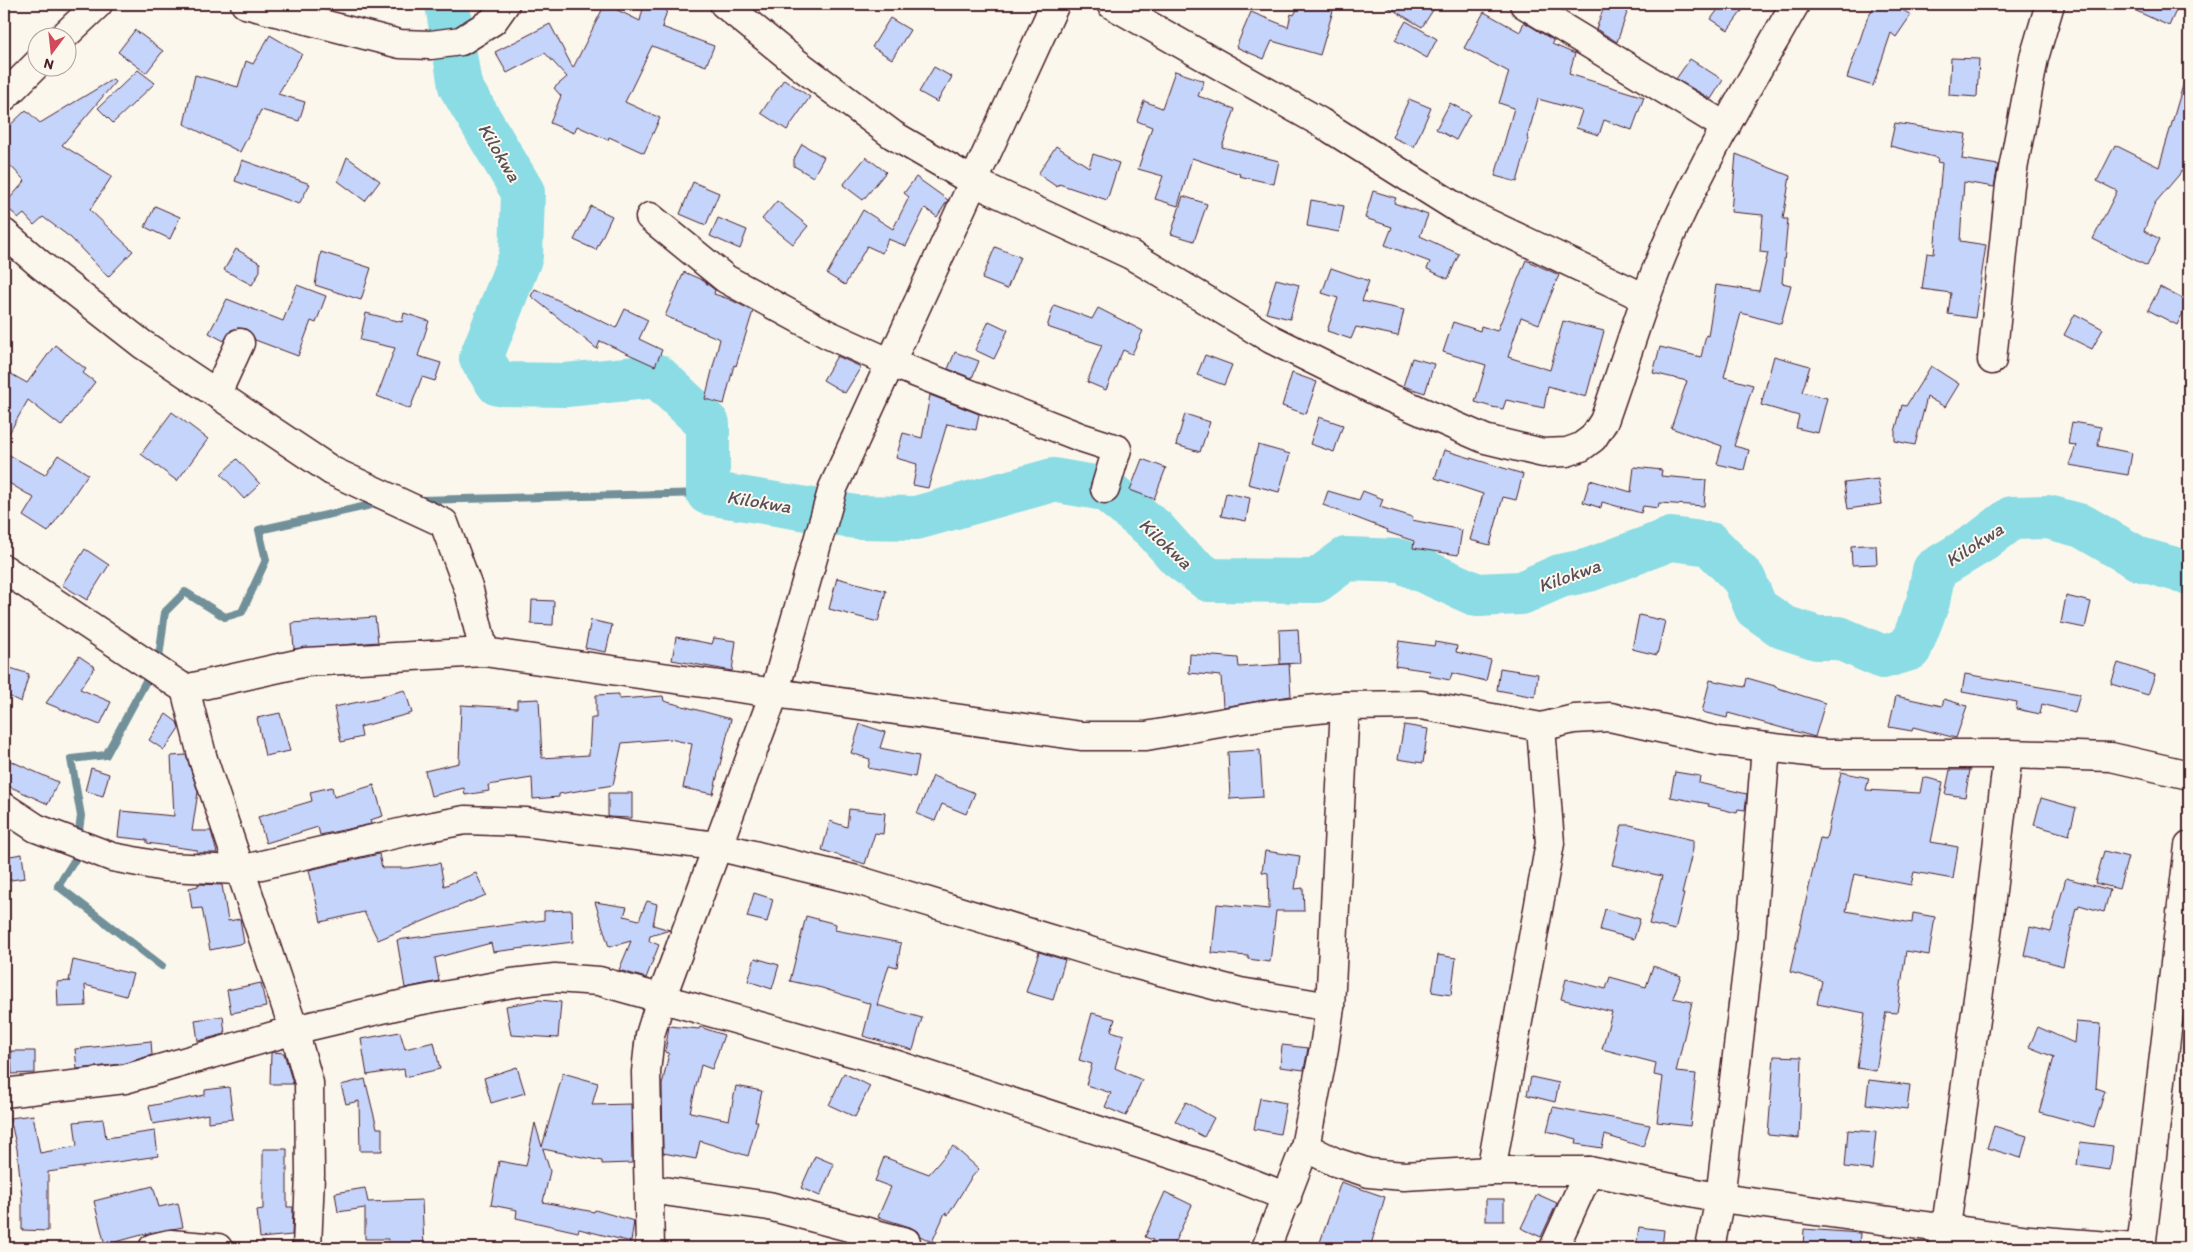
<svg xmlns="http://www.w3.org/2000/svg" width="2193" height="1252" font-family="Itim,sans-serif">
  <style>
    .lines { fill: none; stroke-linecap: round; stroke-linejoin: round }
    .stream { stroke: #71909a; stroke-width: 8 }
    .river { stroke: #8bdce4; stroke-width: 44 }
    .building { fill: #c5d4fa; stroke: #4a1f2b }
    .street-casing { stroke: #4a1f2b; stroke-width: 31 }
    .street { stroke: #fbf7ec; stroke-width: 28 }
    .labels { text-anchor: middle; stroke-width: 4; stroke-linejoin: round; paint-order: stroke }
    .water-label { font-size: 19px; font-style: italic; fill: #5a4e59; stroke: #fbf7ec }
  </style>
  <rect width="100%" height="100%" fill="#fbf7ec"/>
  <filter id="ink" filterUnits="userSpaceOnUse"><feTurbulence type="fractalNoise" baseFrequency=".02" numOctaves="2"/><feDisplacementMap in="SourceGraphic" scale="10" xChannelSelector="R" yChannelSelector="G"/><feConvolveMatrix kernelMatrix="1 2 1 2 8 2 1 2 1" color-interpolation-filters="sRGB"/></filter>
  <g filter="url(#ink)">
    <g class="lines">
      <g class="stream">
        <path d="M419,500L708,493"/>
        <path d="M78,838L81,816L71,759L106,755L159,657L165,612L185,592L225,617L242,612L266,560L259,530L380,503"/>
        <path d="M77,850L76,858L58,886L162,966"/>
      </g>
      <path class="river" d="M447,4L460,86L523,192L521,256L481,358L498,384L566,385L657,376L708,424V493L856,517L916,518L1053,480L1105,489L1154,529L1179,557L1209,580L1316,581L1346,559L1401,561L1477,595L1521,593L1560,576L1589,570L1671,539L1710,544L1744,579L1756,608L1783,627L1817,638H1839L1883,657L1910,649L1928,602L1934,570L1982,541L2012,518L2048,517L2082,526L2139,559L2189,573"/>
    </g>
    <g class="building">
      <path d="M605,4L640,21L644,4H669L662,27L714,46L706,66L652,46L625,102L660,118L644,153L609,137L608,140L577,126L574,133L550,123L561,96L554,88L567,77L545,53L507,73L495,52L550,24L573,68Z"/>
      <path d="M1300,4H1335L1320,55L1272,41L1264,59L1236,47L1251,12L1288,27L1291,14L1294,15Z"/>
      <path d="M1383,4H1437L1422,27Z"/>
      <path d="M1605,4H1630L1617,42L1596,29Z"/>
      <path d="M1722,4H1747L1728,30L1711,19Z"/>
      <path d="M1876,4H1893L1911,15L1896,37L1891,33L1873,86L1847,78L1868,16Z"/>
      <path d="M2121,4H2179L2169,26Z"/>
      <path d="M1484,12L1520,32L1524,22L1553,40L1552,44L1575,54L1569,74L1644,97L1632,130L1604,120L1599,135L1576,128L1582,111L1538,99L1527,138L1529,139L1517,182L1495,176L1514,108L1499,103L1509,72L1464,48Z"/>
      <path d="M890,18L910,30L892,59L872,47Z"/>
      <path d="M1406,21L1437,39L1427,58L1395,40Z"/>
      <path d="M135,30L163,51L146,73L118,52Z"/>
      <path d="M270,35L302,54L278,94L305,102L299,121L261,110L240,152L184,124L195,75L238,87L246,61L253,64Z"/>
      <path d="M1951,58L1979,59L1977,97L1949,95Z"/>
      <path d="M1690,59L1723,80L1711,99L1676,79Z"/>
      <path d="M934,67L952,77L937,102L919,92Z"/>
      <path d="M138,70L155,83L113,123L98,108Z"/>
      <path d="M1175,71L1204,81L1198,96L1235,109L1222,147L1279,161L1274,184L1239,176L1240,174L1192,158L1178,206L1155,199L1163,176L1138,169L1152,127L1137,121L1144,101L1162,108Z"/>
      <path d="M113,79L115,82L62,145L112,176L90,210L133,251L108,277L71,238L43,217L34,225L24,214L19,218L4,205L25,181L4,159V131L26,110L40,123Z"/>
      <path d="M784,79L810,97L787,130L761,113Z"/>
      <path d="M2184,82L2189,83V163L2155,203L2144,231L2160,239L2147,266L2093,239L2117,191L2097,181L2115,145L2159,167Z"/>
      <path d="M1409,99L1431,108L1414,147L1392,137Z"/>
      <path d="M1450,103L1470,114L1456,140L1436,129Z"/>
      <path d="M1895,123L1966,134L1962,159L1998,165L1994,187L1964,182L1960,241L1986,245L1975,318L1948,314L1951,293L1922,289L1927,253L1934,254L1942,163L1937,162L1938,158L1890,146Z"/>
      <path d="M802,144L824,157L813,177L794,166V159Z"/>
      <path d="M1056,146L1089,167L1093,154L1119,163L1107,200L1059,184L1057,187L1038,174Z"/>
      <path d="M1736,154L1790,176L1783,219H1788L1782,283L1791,285L1781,324L1741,313L1724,377L1753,385L1734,446L1749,450L1744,470L1717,464L1722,446L1671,428L1687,381L1653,373L1660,347L1701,357L1706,335L1708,336L1716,285L1759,291L1768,253L1760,252L1763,215L1731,212Z"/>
      <path d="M347,157L380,181L365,201L338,181Z"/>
      <path d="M866,157L886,172L863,200L843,185Z"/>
      <path d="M242,160L310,184L299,204L235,181Z"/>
      <path d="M916,177L948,200L937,217L925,208L906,246L888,239L882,253L867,246L845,285L827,274L863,210L893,229L909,197L904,193Z"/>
      <path d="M693,182L719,193L706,225L680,214Z"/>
      <path d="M1373,191L1396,198L1394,203L1428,215L1420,236L1459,254L1448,279L1427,269L1430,262L1385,245L1392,227L1365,218Z"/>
      <path d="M1183,196L1207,204L1194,241L1171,234Z"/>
      <path d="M1311,200L1344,206L1339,232L1307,226Z"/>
      <path d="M777,201L808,226L793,244L762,219Z"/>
      <path d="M155,206L180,217L170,239L145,227Z"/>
      <path d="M591,206L612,216L596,250L574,240Z"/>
      <path d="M718,218L747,230L740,249L710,236Z"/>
      <path d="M995,247L1020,257L1007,289L982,279Z"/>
      <path d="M236,249L260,263V271L252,285L224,270Z"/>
      <path d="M321,252L371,268L361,300L315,285Z"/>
      <path d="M1526,260L1559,275L1539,324L1521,317L1508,357L1550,370L1563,321L1604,331L1586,397L1548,386L1544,408L1506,400L1503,409L1492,407L1475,402L1486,365L1443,352L1453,322L1480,331L1481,326L1497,331Z"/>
      <path d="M1331,268L1369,281L1362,301L1404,310L1398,336L1356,327L1351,339L1327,331L1338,298L1322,293Z"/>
      <path d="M684,272L702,280L715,290L714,294L729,299L753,311L736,366L734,365L724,404L705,399L720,339L665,316Z"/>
      <path d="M1276,279L1299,285L1290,319L1266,313Z"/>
      <path d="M297,285L326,296L316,323L311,321L298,356L255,340L252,334L246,329L238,328L231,330L224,341L209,333L227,299L283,321Z"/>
      <path d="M2160,287L2188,302L2177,325L2148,310Z"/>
      <path d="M535,289L616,328L625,309L648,320L639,339L662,350L655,366L600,341L597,349L531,296Z"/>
      <path d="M1054,305L1092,319L1098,308L1143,331L1132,354L1123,350L1106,390L1087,382L1102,345L1047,327Z"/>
      <path d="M366,313L402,322L404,313L429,321L418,356L441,363L435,381L422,377L410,409L377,396L395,348L360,340Z"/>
      <path d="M2075,314L2103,329L2092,349L2064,335Z"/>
      <path d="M989,321L1008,330L994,359L975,350Z"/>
      <path d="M55,345L86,369L83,373L95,382L61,426L28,400L4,442V370L27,383Z"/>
      <path d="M955,352L979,361L972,378L948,369Z"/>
      <path d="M1205,355L1232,365L1224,385L1197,375Z"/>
      <path d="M837,356L861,367L845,393L823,380Z"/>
      <path d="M1774,356L1810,366L1802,392L1827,398L1818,433L1796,428L1799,416L1761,405Z"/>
      <path d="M1412,358L1434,364L1425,393L1403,386Z"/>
      <path d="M1931,366L1959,384L1945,407L1927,397L1915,445L1895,441V432L1902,405L1906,406Z"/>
      <path d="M1292,373L1317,382L1306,414L1282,406Z"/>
      <path d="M930,395L979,414L976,430L947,424L928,488L913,485L917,464L896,458L903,433L922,438Z"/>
      <path d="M172,412L208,439L177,481L141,454Z"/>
      <path d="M1185,414L1210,422L1200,452L1176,445Z"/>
      <path d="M1319,417L1343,425L1334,452L1310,444Z"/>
      <path d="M2072,422L2101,427L2098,446L2132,453L2128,475L2069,465L2076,445L2068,444Z"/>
      <path d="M1258,445L1290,454L1279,492L1248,484Z"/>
      <path d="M1444,450L1523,474L1516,500L1503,497L1490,545L1470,540L1483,494L1435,478Z"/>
      <path d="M4,452L45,475L58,455L88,474L48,532L23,516L34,498L4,480Z"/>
      <path d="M237,459L260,484L244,499L221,474Z"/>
      <path d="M1142,459L1166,468L1154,499L1130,490Z"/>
      <path d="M1634,467L1662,470L1661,476L1706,480L1704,506L1659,503L1658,508L1643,506L1641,513L1602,502L1601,508L1583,502L1590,480L1631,492Z"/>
      <path d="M1878,479L1882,504L1848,509L1844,483Z"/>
      <path d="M1328,491L1359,500L1363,491L1383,499L1380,507L1413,517L1412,520L1462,530L1458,555L1413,548L1414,541L1387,532L1388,530L1323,505Z"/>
      <path d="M1226,493L1250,498L1246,521L1221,516Z"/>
      <path d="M1864,545H1876L1877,564L1852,565L1851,546Z"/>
      <path d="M85,549L109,565L87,600L62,585Z"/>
      <path d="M837,578L886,591L878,622L829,609Z"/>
      <path d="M2066,596L2091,602L2085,628L2061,623Z"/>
      <path d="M532,600L554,601L553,625L531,624Z"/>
      <path d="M1639,615L1665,621L1657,655L1632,649Z"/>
      <path d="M375,617L378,642L294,649L292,623Z"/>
      <path d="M591,620L612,625L606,652L585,648Z"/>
      <path d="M1298,629L1300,663L1280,664L1279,630Z"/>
      <path d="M676,637L712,644L714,638L736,641L732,671L672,660Z"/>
      <path d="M1399,641L1434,646L1435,642L1457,646L1456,652L1491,660L1486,681L1452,673L1450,680L1429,676L1430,671L1395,666Z"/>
      <path d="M1190,654L1238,658L1239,667L1289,664L1291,696L1223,707L1221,676L1189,673Z"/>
      <path d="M79,656L95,667L80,689L111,702L100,725L46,703Z"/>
      <path d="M2118,663L2155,675L2148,695L2111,684Z"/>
      <path d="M4,666L29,674L21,702L4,694Z"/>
      <path d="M1500,668L1538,674L1535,697L1497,690Z"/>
      <path d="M1965,674L2080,694L2075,713L2042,704L2040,714L2016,709L2017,702L1962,692Z"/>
      <path d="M1747,678L1775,686V687L1825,703L1815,737L1728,713L1727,718L1702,712L1710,680L1745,687Z"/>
      <path d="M405,690L412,713L360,727L362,737L341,742L334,707L383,697L382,696Z"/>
      <path d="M619,694V699L663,696L664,701L731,719L713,794L683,788L692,744L670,739L622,743L613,785L559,794V797L533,799L532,778L488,785L489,791L465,795L464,788L431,796L425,771L459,763L461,705L517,708V700L539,699L542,758L589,755L591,718H596V695Z"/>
      <path d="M1896,696L1942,706L1944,699L1967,706L1956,738L1913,727L1912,731L1889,727Z"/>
      <path d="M280,713L290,751L265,756L257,718Z"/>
      <path d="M166,714L177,722L179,728L164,750L149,740Z"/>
      <path d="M860,724L885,732L880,748L919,756L915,777L868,768L870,759L851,753Z"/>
      <path d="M1404,725L1428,729L1423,763L1398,759Z"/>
      <path d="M1260,750L1263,797L1230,799L1228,752Z"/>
      <path d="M186,755L198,792L192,831H211L217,853H197V850L147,843V840L118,837L121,811L174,816L171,756Z"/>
      <path d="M4,758L58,782L48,804L4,784Z"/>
      <path d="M91,768L109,774L103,796L85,791Z"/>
      <path d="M1950,770H1970L1965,797L1945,794Z"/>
      <path d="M1675,772L1700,776L1699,783L1747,794L1745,810L1738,809L1737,813L1708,806L1709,804L1670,797Z"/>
      <path d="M1841,772L1869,778L1866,790L1920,793L1923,777L1943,782L1931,842L1958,847L1953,879L1914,872L1911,885L1854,874L1846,911L1912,923L1913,913L1935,917L1929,955L1906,951L1897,1013L1886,1012L1876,1071L1857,1068L1865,1013L1817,1004L1822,981L1790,972L1820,838L1826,839Z"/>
      <path d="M933,776L975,793L966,814L942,804L935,821L917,814Z"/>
      <path d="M374,785L383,816L370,820L371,824L320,835L318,827L266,843L258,817L312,801L310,792L332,787L334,797Z"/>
      <path d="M608,793H632V818L608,817Z"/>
      <path d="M2041,798L2076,808L2069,835L2034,825Z"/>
      <path d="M849,809L885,813L883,834L875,833L865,864L822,850L830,821L847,827Z"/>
      <path d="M1622,825H1630L1693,840V849L1682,894H1684L1675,930L1649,924L1662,876L1612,865Z"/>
      <path d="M1265,851L1300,856L1295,889L1303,888L1304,911H1276L1270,962L1248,959V956L1212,953L1217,904L1269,909L1268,873L1262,872Z"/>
      <path d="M2104,851L2128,857L2119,889L2095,883Z"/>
      <path d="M22,854L25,878L4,881V857Z"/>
      <path d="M379,854L382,868H408L440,863L444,886L476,873L486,895L378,940L364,912L321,922L309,870Z"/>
      <path d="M2066,878L2110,890L2104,912L2079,905L2078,909L2076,908L2063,966L2024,955L2030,927L2051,932Z"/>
      <path d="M198,884L222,885L228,921L240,919L244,943L210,950L202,908L192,909L189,888L198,886Z"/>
      <path d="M754,893L773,899L767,922L747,917Z"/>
      <path d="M647,901L657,904L653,925L670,930L650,936L649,941L659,945L646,978L619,970L631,941L609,947L595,902L627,907L624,916L639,920Z"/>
      <path d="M1605,909L1640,919L1634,939L1600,930Z"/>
      <path d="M572,910L573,942L493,952L491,943L435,958L439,981L405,988L397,940L544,920V911Z"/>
      <path d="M806,916L836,924L835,930L901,943L897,967L889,965L877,1005L922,1018L913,1050L863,1036L871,1004L822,988L790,981Z"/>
      <path d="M1039,952L1065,960L1053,1000L1026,992Z"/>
      <path d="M1438,955L1456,958L1451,995L1432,992Z"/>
      <path d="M755,958L779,965L772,989L748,981Z"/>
      <path d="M73,960L133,974L126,996L85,985L86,1006L58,1007L57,982L71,981H69Z"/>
      <path d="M1653,966L1681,976L1673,998L1692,1002L1676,1072L1696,1074L1690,1126L1657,1122L1663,1077L1654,1075L1656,1063L1602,1049L1612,1012L1561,999L1566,979L1606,989L1610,977L1646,987Z"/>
      <path d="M261,983L266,1007L231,1013L227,990Z"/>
      <path d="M539,1000L561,1002L558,1038L511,1035L506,1006Z"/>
      <path d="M1092,1013L1115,1019L1111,1031L1124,1035L1115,1068L1142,1080L1126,1116L1105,1107L1111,1093L1086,1085L1092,1064L1079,1060Z"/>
      <path d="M223,1016L225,1034L198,1041L195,1020Z"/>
      <path d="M2076,1022L2101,1024L2096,1088L2105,1091L2094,1127L2039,1112L2054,1057L2029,1047L2038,1027L2074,1043Z"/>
      <path d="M669,1026L699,1029L700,1027L724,1035L712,1069L701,1065L690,1112L729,1120L736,1086L762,1091L755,1121H758L748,1156L700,1141L696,1159L663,1153L662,1085L669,1053L665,1052Z"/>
      <path d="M400,1032L405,1049L434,1042L440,1069L405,1077L404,1069L367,1075L361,1039Z"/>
      <path d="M151,1041L152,1055L122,1064L77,1069L75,1049Z"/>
      <path d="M1282,1045L1308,1048L1304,1070L1280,1067Z"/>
      <path d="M11,1051H35V1073L12,1074Z"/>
      <path d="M273,1052L284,1053L293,1084H270L271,1053Z"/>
      <path d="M1774,1056L1802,1057L1799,1138L1768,1135Z"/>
      <path d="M517,1067L525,1093L491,1103L484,1078Z"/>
      <path d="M563,1073L598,1083L592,1105L631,1104L632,1163L602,1164V1161L543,1149L550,1171L543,1202L594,1212L595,1210L634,1221L631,1242L579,1229L578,1232L516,1218L517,1210L491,1205L499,1161L526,1166L535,1123L542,1147Z"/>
      <path d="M844,1073L870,1086L855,1117L829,1105Z"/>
      <path d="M1531,1077L1559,1083L1555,1102L1527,1095Z"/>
      <path d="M365,1079L377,1128H382V1151H360L359,1101L346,1104L341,1085Z"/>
      <path d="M1869,1080L1910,1085L1907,1109L1866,1104Z"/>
      <path d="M229,1087L233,1119L208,1122V1114L153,1124L149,1106L205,1095V1090Z"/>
      <path d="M1260,1098L1286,1103L1280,1134L1254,1129Z"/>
      <path d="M1186,1102L1214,1118L1204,1137L1175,1121Z"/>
      <path d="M1553,1107L1650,1125L1643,1147L1605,1135L1602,1148L1576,1144L1577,1139L1547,1131Z"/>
      <path d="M33,1115L40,1153L77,1146L74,1122L103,1119L106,1138L155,1131L158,1156L48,1172V1231L22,1230V1197L17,1149L10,1118Z"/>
      <path d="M1994,1126L2027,1136L2021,1158L1987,1148Z"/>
      <path d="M1848,1130L1876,1132L1872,1170L1845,1167Z"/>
      <path d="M2080,1142L2113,1146L2110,1170L2077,1165Z"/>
      <path d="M953,1146L979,1169L971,1178L948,1215L945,1213L932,1242L920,1236L917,1231L910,1227L878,1217L891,1187L875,1181L884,1157L929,1174Z"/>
      <path d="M263,1149H287V1207H293L292,1235L260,1238L257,1210L263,1209Z"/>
      <path d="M815,1156L834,1164L820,1196L801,1188Z"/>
      <path d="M1341,1182L1385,1197L1370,1248H1318Z"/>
      <path d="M153,1186L159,1207L178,1203L183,1227L149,1233L105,1245L94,1201Z"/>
      <path d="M365,1188L368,1202L422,1200L424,1248H389L388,1239H365V1208L338,1212L335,1193Z"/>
      <path d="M1165,1192L1192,1205L1172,1248H1150L1153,1240L1145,1237Z"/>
      <path d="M1537,1194L1557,1203L1541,1237L1521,1228Z"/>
      <rect x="1486" y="1199" width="18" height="22"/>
      <path d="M1639,1227L1664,1230L1662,1248H1636Z"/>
      <path d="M1804,1229L1860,1233L1859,1248H1803Z"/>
    </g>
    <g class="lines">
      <g class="street-casing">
        <g id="street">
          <path d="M245,4L400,44L431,45L461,41L493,21L505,4"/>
          <path d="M724,4L798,64L893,135L974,182L1131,255L1271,339L1386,396L1485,439L1543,453L1567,452L1581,447L1593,438L1604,421C1627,357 1645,291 1674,228C1709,151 1753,78 1795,4"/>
          <path d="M1111,4L1320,122L1462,211L1645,298"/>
          <path d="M1524,4L1726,127"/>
          <path d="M62,38L98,4"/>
          <path d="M4,97L38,63"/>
          <path d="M650,217L726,279L827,334L891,363L1080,437L1117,449L1105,489"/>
          <path d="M4,233L41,265L142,344L332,471L444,523L469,590L484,652"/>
          <path d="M1992,360L2010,185L2034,58L2050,4"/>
          <path d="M217,393L240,343"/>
          <path d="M4,569L185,689L203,759L294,1030L309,1083L310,1175L307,1248"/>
          <path d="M185,689L306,662L484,652L1081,736H1146L1271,714L1345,706L1421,705L1541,727L1574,719L1610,717L1718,741L1824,754H2008L2111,757L2189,775"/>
          <path d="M4,807L36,828L112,857L165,867L240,870L408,831L465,820L525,822L716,846L857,880L1122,961L1240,992L1330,1007"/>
          <path d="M4,1093L125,1079L294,1030L412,1002L512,983L555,978L599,981L891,1063L1208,1166L1287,1197"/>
          <path d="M1305,1147L1335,1162L1369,1173L1404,1176L1491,1171H1589L1720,1198L2030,1240L2136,1248"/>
          <path d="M1491,1171L1550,843L1541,727"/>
          <path d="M649,1189L769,1206L906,1242"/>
          <path d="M153,1248L170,1244L218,1248"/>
          <path d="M650,1248L646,1072L650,1035L661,999L774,694L833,488L1055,4"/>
          <path d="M1266,1248L1305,1147L1324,1048L1330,1007L1345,706"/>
          <path d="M1554,1248L1589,1171"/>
          <path d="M1710,1248L1720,1198L1750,946L1766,747"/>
          <path d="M1943,1248L1987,934L2008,754"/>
          <path d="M2141,1248L2189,846"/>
        </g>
      </g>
      <use href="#street" class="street"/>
    </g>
  </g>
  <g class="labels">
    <g class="water-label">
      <text transform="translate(500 152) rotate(59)" y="7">Kilokwa</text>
      <text transform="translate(759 501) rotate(9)" y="7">Kilokwa</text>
      <text transform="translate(1166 543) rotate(43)" y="7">Kilokwa</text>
      <text transform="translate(1974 544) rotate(-33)" y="7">Kilokwa</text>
      <text transform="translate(1569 575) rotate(-20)" y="7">Kilokwa</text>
    </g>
  </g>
  <rect width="2193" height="1252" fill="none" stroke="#fbf7ec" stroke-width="20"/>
  <rect x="10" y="10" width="2173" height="1232" fill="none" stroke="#4a1f2b" stroke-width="2" filter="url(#ink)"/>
  <g transform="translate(52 52) rotate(195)"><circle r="24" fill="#fbf7ec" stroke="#b4a19f"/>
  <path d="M0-4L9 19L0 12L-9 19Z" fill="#d1495b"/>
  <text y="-8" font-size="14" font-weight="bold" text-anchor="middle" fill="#4a1f2b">N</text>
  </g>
</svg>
